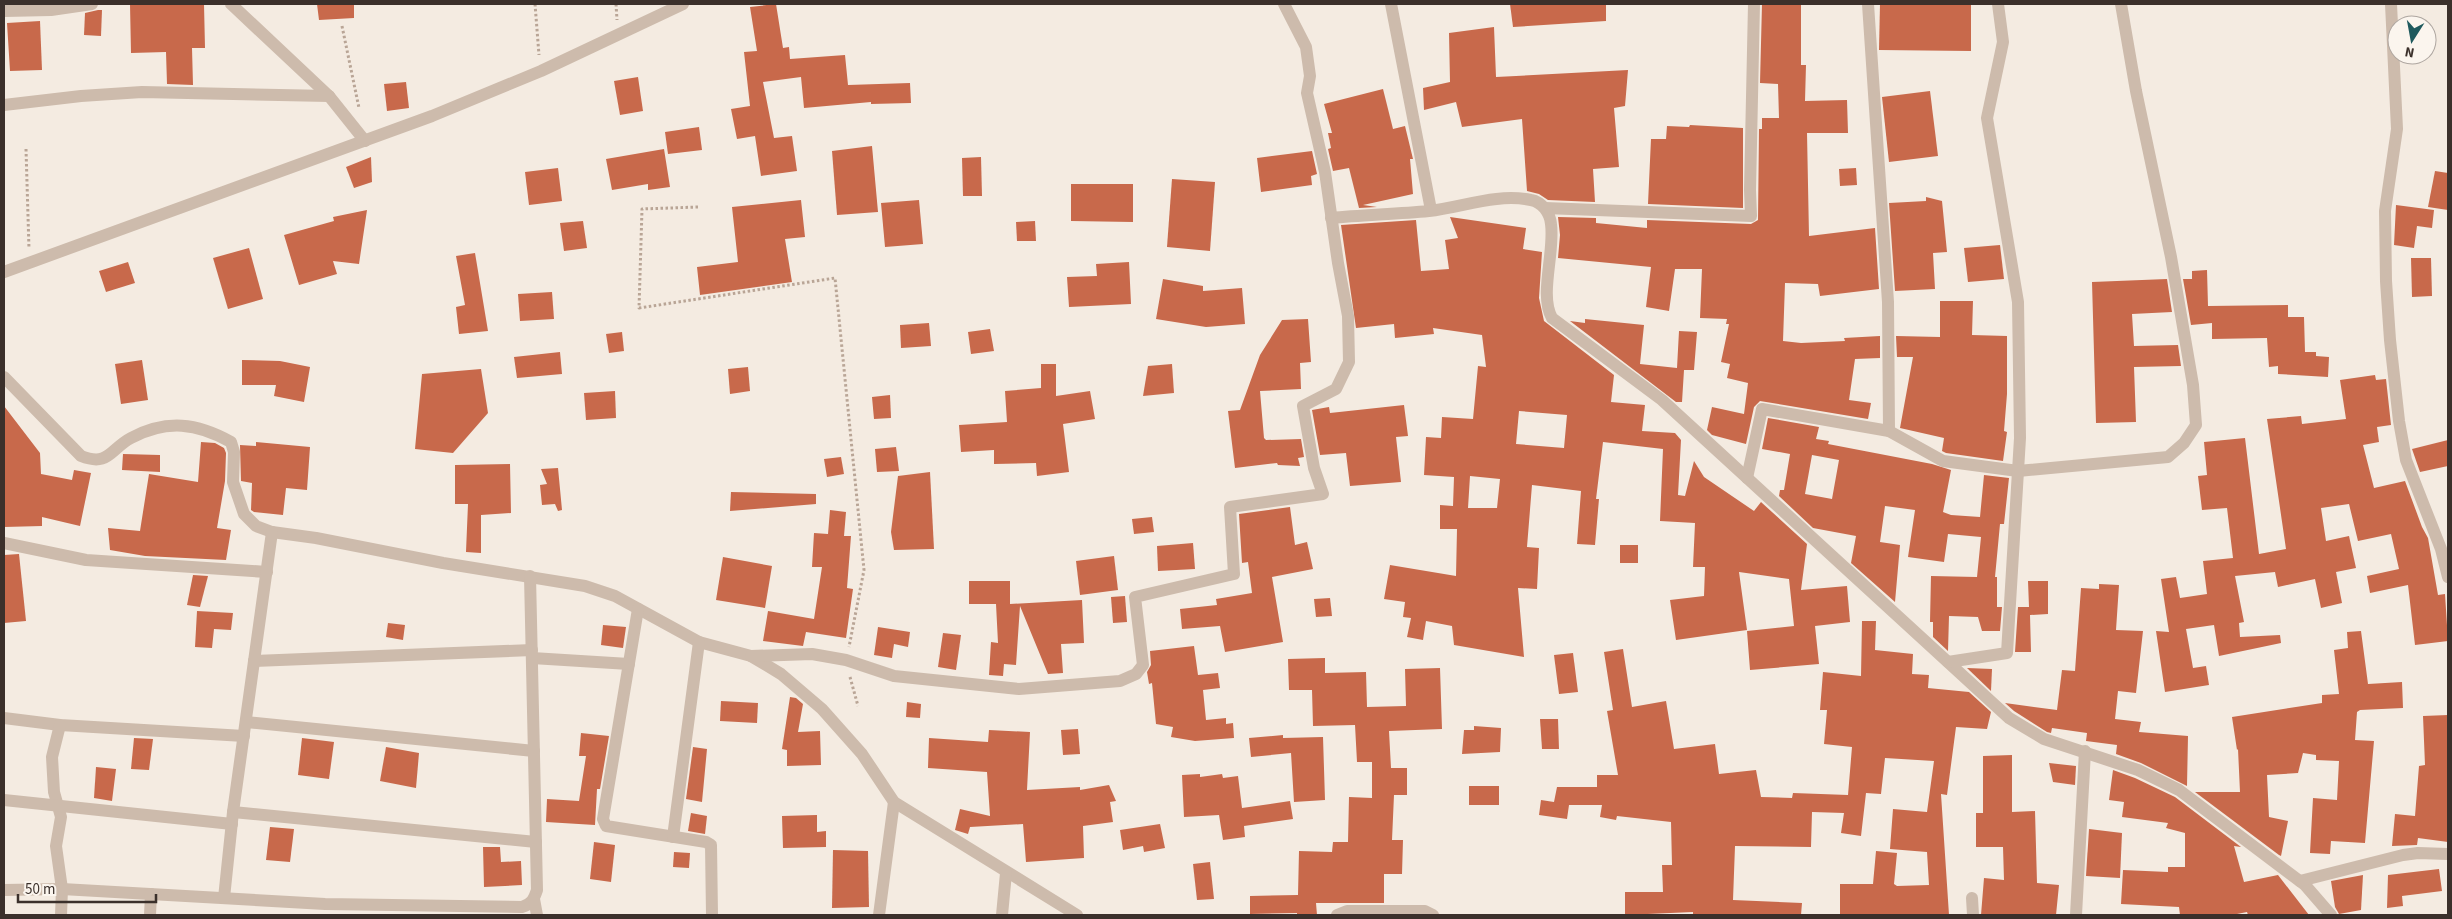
<svg xmlns="http://www.w3.org/2000/svg" width="2452" height="919" font-family="'Source Sans 3',sans-serif">
  <style>
    .building { fill: #c8694b; fill-rule: evenodd }
    .lines { fill: none; stroke-linecap: round; stroke-linejoin: round }
    .path { stroke: #b9a596; stroke-width: 3; stroke-dasharray: 2.5 2.5; stroke-linecap: butt }
    .minor { stroke: #cdbbac; stroke-width: 12 }
    .tertiary { stroke: #cdbbac; stroke-width: 12 }
  </style>
  <rect width="100%" height="100%" fill="#f4ebe1"/>
  <g class="building">
    <path d="M130,4H204L205,48H192L193,85L167,84L166,52L131,53Z"/>
    <path d="M317,4H354V18L319,20Z"/>
    <path d="M776,4L783,48L789,47L790,59L845,55L848,85L910,83L911,103L871,104V102L804,108L801,77L763,82L774,138L792,136L797,171L761,176L755,136L737,139L731,109L750,106L744,52L757,51L750,7Z"/>
    <path d="M1510,4H1606V21L1513,27Z"/>
    <path d="M1762,4H1801V65H1806L1805,101L1847,100L1848,133H1807L1809,236L1875,228L1879,289L1820,296L1818,284L1785,283L1783,341L1801,343L1845,341L1844,338L1880,336V358L1855,359L1849,400L1871,403L1868,419L1760,401L1754,407L1746,444L1712,435L1707,430L1712,407L1744,414L1748,383L1727,378L1730,364L1721,362L1729,324H1726L1727,319L1700,318L1702,269H1675L1669,311L1646,307L1651,267L1558,258L1560,235L1558,217L1596,218V223L1647,228V220L1751,224L1758,220L1759,129H1762V118H1779L1778,84L1760,83Z"/>
    <path d="M1880,4H1971V51L1879,50Z"/>
    <path d="M98,10H102L101,36L84,35L85,13Z"/>
    <path d="M40,21L42,70L10,71L7,23Z"/>
    <path d="M1494,27L1496,77L1628,70L1625,106L1614,108L1619,167L1593,169L1595,202L1548,200L1539,194L1527,191L1522,119L1462,127L1456,102L1424,110L1423,88L1450,82L1449,33Z"/>
    <path d="M638,77L643,111L620,115L614,81Z"/>
    <path d="M406,82L409,108L387,111L384,84Z"/>
    <path d="M1383,89L1393,129L1405,126L1413,159H1410L1413,194L1363,205L1377,207L1359,208L1349,168L1333,171L1328,149L1331,148L1328,133H1332L1324,104Z"/>
    <path d="M1930,91L1938,156L1889,162L1882,97Z"/>
    <path d="M1690,125L1743,128V208L1648,204L1651,139H1666L1667,126L1689,127Z"/>
    <path d="M699,127L702,150L668,154L665,132Z"/>
    <path d="M872,146L878,212L837,215L832,151Z"/>
    <path d="M664,149L670,187L648,190V184L612,190L606,159Z"/>
    <path d="M1312,151L1317,174L1311,176L1312,185L1261,192L1257,158Z"/>
    <path d="M371,157L372,182L354,188L346,167Z"/>
    <path d="M981,157L982,196H963L962,158Z"/>
    <path d="M558,168L562,201L529,205L525,172Z"/>
    <path d="M1856,168L1857,185L1840,186L1839,169Z"/>
    <path d="M2435,171L2448,173V210L2428,207Z"/>
    <path d="M1172,179L1215,182L1210,251L1167,247Z"/>
    <path d="M1071,184H1133V222L1071,221Z"/>
    <path d="M1926,197L1942,201L1947,252L1933,253L1935,289L1895,291L1889,203L1926,201Z"/>
    <path d="M801,200L805,237L785,239L792,282L700,295L697,267L738,262L732,207Z"/>
    <path d="M919,200L923,244L885,247L881,203Z"/>
    <path d="M2396,205L2434,210L2432,228L2417,226L2414,248L2394,245Z"/>
    <path d="M367,210L359,264L333,261L337,274L299,285L284,235L334,221L333,217Z"/>
    <path d="M1450,217L1526,228L1523,249L1542,252L1539,298L1544,321L1614,375L1611,402L1645,405L1642,431L1675,433L1681,440L1678,495L1685,496L1694,461L1704,477L1754,511L1761,502L1807,544L1801,590L1847,586L1850,622L1815,626L1819,664L1750,670L1747,631L1794,626L1789,579L1739,572L1747,630L1676,640L1670,600L1704,596L1705,567H1693L1695,523L1660,521L1663,449L1603,442L1596,499H1599L1595,545L1577,544L1581,491L1532,485L1527,547L1539,548L1537,589L1518,588L1524,657L1454,645L1452,626L1426,621L1423,640L1407,637L1411,618L1403,617L1405,602L1384,599L1390,565L1456,576L1457,529H1440V505L1453,506L1454,477L1424,475L1426,437L1441,438L1442,417L1473,419L1478,366L1486,367L1482,335L1433,328L1434,334L1395,338L1394,324L1356,328L1341,225L1416,220L1421,271L1449,269L1445,240L1458,238ZM1519,411L1567,415L1564,448L1516,444ZM1470,476L1500,479L1497,508H1468Z"/>
    <path d="M583,221L587,248L564,251L560,223Z"/>
    <path d="M1035,221L1036,241H1017L1016,222Z"/>
    <path d="M2000,245L2004,279L1968,282L1964,248Z"/>
    <path d="M249,248L263,299L228,309L213,258Z"/>
    <path d="M475,253L488,331L459,334L456,307L465,305L456,256Z"/>
    <path d="M2411,258H2431L2432,296L2412,297Z"/>
    <path d="M128,262L135,283L106,292L99,271Z"/>
    <path d="M1129,262L1131,304L1069,307L1067,277L1097,276L1096,264Z"/>
    <path d="M2207,270L2208,306L2288,305V317H2304L2305,352H2316V356L2329,357L2328,377L2278,374V366L2269,367L2267,338L2212,339V323L2191,325L2183,279H2192V271Z"/>
    <path d="M1163,279L1203,286V291L1242,288L1245,324L1206,327L1156,319Z"/>
    <path d="M2167,279L2172,312L2132,314L2134,346L2178,345L2181,366L2134,367L2136,422L2096,423L2092,282Z"/>
    <path d="M552,292L554,319L520,321L518,294Z"/>
    <path d="M1940,301H1973L1972,335L2007,336V394L2004,431L2007,432L2003,461L1946,453L1942,451L1944,438L1900,428L1913,357H1897L1896,336L1940,337Z"/>
    <path d="M1308,319L1311,362L1300,363L1301,389L1260,391L1264,438L1266,440L1301,439L1304,457L1298,458L1300,466L1278,465L1277,463L1235,468L1228,411L1240,410L1260,355L1282,320Z"/>
    <path d="M1585,319L1644,325L1640,364L1677,368L1679,331L1697,332L1694,370H1684L1682,402H1676L1570,321L1585,323Z"/>
    <path d="M929,323L931,346L901,348L900,325Z"/>
    <path d="M990,329L994,351L971,354L968,332Z"/>
    <path d="M622,332L624,351L609,353L606,334Z"/>
    <path d="M560,352L562,374L517,378L514,357Z"/>
    <path d="M142,360L148,400L121,404L115,364Z"/>
    <path d="M242,360L280,361L310,367L304,402L274,396L276,385H242Z"/>
    <path d="M1041,364H1056V396L1090,391L1095,419L1063,424L1069,472L1037,476L1036,463L994,464V450L961,452L959,425L1007,422L1005,391L1041,388Z"/>
    <path d="M1172,364L1174,393L1143,396L1148,366Z"/>
    <path d="M748,367L750,391L730,394L728,369Z"/>
    <path d="M481,369L488,413L453,453L415,449L422,374Z"/>
    <path d="M2375,375L2376,380L2386,379L2391,425L2377,427L2379,442L2363,445L2374,488L2405,481L2422,527L2428,538L2438,595L2445,594L2448,641L2415,645L2408,585L2370,593L2367,576L2399,569L2391,534L2358,541L2349,504L2321,508L2326,541L2349,536L2356,568L2336,572L2342,603L2321,608L2315,579L2278,587L2275,572L2235,576L2244,622L2239,623L2240,637L2280,635L2281,643L2219,656L2214,625L2186,629L2193,668L2206,666L2209,685L2165,692L2156,631L2169,632L2161,579L2176,577L2180,598L2207,594L2203,561L2233,558L2227,508L2202,510L2198,476L2207,475L2204,442L2245,438L2259,554L2286,549L2267,419L2301,416L2302,424L2346,419L2340,380Z"/>
    <path d="M615,391L616,418L586,420L584,393Z"/>
    <path d="M890,395L891,418L874,419L872,397Z"/>
    <path d="M1404,405L1408,436L1396,437L1401,482L1350,486L1346,453L1320,455L1312,410L1329,407L1330,413Z"/>
    <path d="M4,406L40,453L41,474L72,480L74,470L91,473L80,526L42,517V526L4,527Z"/>
    <path d="M1768,418L1819,427L1816,439L1829,441L1828,444L1932,464L1951,470L1943,512L1951,515L1980,517L1984,475L2009,478L2004,524H2000L1995,577H1997V607H2002L2000,631H1982L1978,617L1949,616L1948,651L1933,637V622H1930L1931,576L1977,577L1981,537L1948,534L1944,562L1908,557L1915,510L1885,506L1880,542L1900,545L1895,602L1851,563L1856,536L1813,528L1779,496L1780,490H1784L1790,454L1762,449ZM1812,455L1839,460L1832,499L1805,494Z"/>
    <path d="M2448,440V466L2420,472L2412,449Z"/>
    <path d="M201,442L215,443L224,448L226,453L225,481L217,528L231,530L226,560L145,556L110,550L108,528L140,531L149,474L198,482Z"/>
    <path d="M256,442L310,447L307,490L286,488L283,515L254,512L251,510L252,483L241,481L240,445L256,446Z"/>
    <path d="M896,447L899,471L877,472L875,449Z"/>
    <path d="M123,454L160,455V472L122,470Z"/>
    <path d="M841,457L844,474L827,477L824,459Z"/>
    <path d="M510,464L511,513L481,515V553L466,552L468,504H455V465Z"/>
    <path d="M558,468L562,510L558,511L555,504L542,505L540,485L547,484L541,469Z"/>
    <path d="M930,472L934,549L894,550L891,532L898,476Z"/>
    <path d="M731,492L816,494V504L730,511Z"/>
    <path d="M1290,507L1295,545L1307,542L1313,569L1272,577L1283,642L1225,652L1220,626L1182,629L1180,609L1217,605L1216,599L1252,593L1248,562L1242,563L1239,514Z"/>
    <path d="M830,510L846,512L844,536H851L847,588L853,589L846,638L806,632L803,646L763,641L768,611L814,619L822,567H812L814,533L828,534Z"/>
    <path d="M1152,517L1154,532L1134,534L1132,519Z"/>
    <path d="M1193,543L1195,569L1158,571L1157,546Z"/>
    <rect x="1620" y="545" width="18" height="18"/>
    <path d="M19,554L26,621L4,623V555Z"/>
    <path d="M1114,556L1118,590L1080,595L1076,561Z"/>
    <path d="M723,557L772,566L765,608L716,600Z"/>
    <path d="M193,575L208,576L200,607L187,605Z"/>
    <path d="M969,581H1010V604L1082,600L1084,643L1061,644L1063,673L1048,674L1020,606L1016,665L1004,664L1003,676L989,675L991,642L998,643L996,604H969Z"/>
    <path d="M2028,581H2048V614L2030,615L2031,652H2015L2018,607H2029Z"/>
    <path d="M2099,584L2119,585L2116,630L2143,631L2136,693L2118,691L2115,719L2141,722L2139,732L2188,736L2187,786L2141,763L2116,754L2117,745L2086,741L2087,733L2052,728L2051,733L2047,732L2014,711L2005,703L2057,710L2062,670L2075,671L2081,588L2099,589Z"/>
    <path d="M1125,596L1127,622L1113,623L1111,597Z"/>
    <path d="M1330,598L1332,616L1316,617L1314,599Z"/>
    <path d="M197,611L233,613L231,630L214,629L212,648L195,647Z"/>
    <path d="M1862,621H1876L1875,650L1913,654L1912,674L1929,675L1928,688L1969,692L1991,712L1987,729L1956,727L1947,795L1941,794L1949,915H1840V884H1873L1876,851L1897,853L1894,884L1897,886L1929,885L1927,852L1890,849L1893,809L1927,812L1934,761L1885,758L1881,794L1866,793L1861,836L1841,833L1844,813L1812,812L1811,847L1735,846L1733,900L1802,903L1801,915H1693V912L1625,915V892H1663L1662,865H1672L1671,822L1617,816L1616,820L1600,817L1602,805H1569L1567,819L1539,815L1541,800L1554,802L1557,787H1597V775H1618L1607,711L1613,710L1604,652L1623,649L1632,707L1666,701L1674,749L1715,744L1719,774L1756,770L1761,797L1792,798L1793,793L1848,795L1852,747L1824,744L1827,710H1820L1823,672L1861,676Z"/>
    <path d="M388,623L405,625L403,640L386,637Z"/>
    <path d="M603,625L626,627L623,648L601,645Z"/>
    <path d="M878,627L910,632L908,647L894,644L892,658L874,655Z"/>
    <path d="M2361,631L2368,684L2402,682L2403,708L2360,710L2357,712L2355,740L2374,741L2365,843L2331,841L2330,854L2310,853L2313,798L2337,800L2339,761L2316,760V755L2303,753L2298,773L2267,775L2269,817L2288,821L2281,856L2279,855L2195,792H2240L2238,749L2237,750L2232,717L2322,703V695L2339,694L2334,650L2348,648L2347,632Z"/>
    <path d="M943,633L961,635L956,670L938,667Z"/>
    <path d="M1194,646L1198,675L1218,673L1220,688L1203,690L1206,720L1226,718V724L1233,723L1234,738L1195,741L1171,737L1173,727L1156,724L1152,683L1149,684L1147,672L1151,665L1150,651Z"/>
    <path d="M1573,653L1578,692L1559,694L1554,655Z"/>
    <path d="M1325,658V673L1366,672L1367,707L1406,706L1405,669L1440,668L1442,729L1389,731L1391,768H1407V795H1394L1392,840H1403L1402,874H1384V903H1316L1317,915H1297V913L1250,914V896L1298,895L1299,851L1332,852L1333,842H1348L1349,797L1372,798V762H1357L1355,725L1313,726L1312,690H1289L1288,659Z"/>
    <path d="M1967,668L1992,669L1991,691Z"/>
    <path d="M790,697L796,698L803,704L798,732L820,731L821,765L787,766V750L782,749Z"/>
    <path d="M721,701L758,703L757,723L720,721Z"/>
    <path d="M907,702L921,704L920,718L906,717Z"/>
    <path d="M2448,715V842L2418,838L2417,845L2392,846L2395,814L2415,816L2419,766L2425,765L2423,716Z"/>
    <path d="M1540,719H1558L1559,749H1542Z"/>
    <path d="M1474,726L1501,728L1500,752L1462,754L1464,730H1474Z"/>
    <path d="M1078,729L1080,754L1063,755L1061,730Z"/>
    <path d="M989,730L1030,732L1027,790L1080,787V790L1109,785L1116,801L1110,802L1113,822L1083,826L1084,858L1026,862L1023,824L970,827L968,834L955,830L960,809L990,816L987,772L928,768L929,738L988,742Z"/>
    <path d="M581,733L609,736L600,789H597L595,825L546,822L547,799L579,801L586,756H579Z"/>
    <path d="M1283,735V738L1323,737L1325,800L1294,802L1291,753L1251,757L1249,738Z"/>
    <path d="M134,738L153,739L149,770L131,769Z"/>
    <path d="M302,738L334,742L329,779L298,775Z"/>
    <path d="M386,747L419,753L416,788L380,781Z"/>
    <path d="M693,747L707,749L702,802L686,799Z"/>
    <path d="M2012,755V812L2035,811L2037,883L2059,885L2056,915H1981L1984,878L2004,880L2003,847H1976V813H1983V756Z"/>
    <path d="M2049,763L2076,766L2075,785L2053,782Z"/>
    <path d="M96,767L116,769L112,801L94,798Z"/>
    <path d="M2113,770L2135,778L2175,797L2241,847L2234,846L2244,882L2278,875L2309,915H2248L2247,912L2232,915H2180L2179,907L2121,904L2123,870L2168,872V867H2185V833L2166,828L2168,823L2122,817L2124,802L2109,800Z"/>
    <path d="M1200,774V777L1222,774L1223,778L1238,776L1242,808L1290,801L1293,819L1244,826L1245,837L1223,840L1219,815L1184,817L1182,775Z"/>
    <rect x="1469" y="786" width="30" height="19"/>
    <path d="M691,813L707,816L705,834L688,831Z"/>
    <path d="M817,815V832L826,831V847L783,848L782,816Z"/>
    <path d="M1160,824L1165,848L1144,852L1143,846L1123,850L1120,830Z"/>
    <path d="M270,827L294,829L290,862L266,860Z"/>
    <path d="M2089,829L2122,833L2120,878L2086,876Z"/>
    <path d="M594,842L615,845L611,882L590,879Z"/>
    <path d="M483,847H500L501,862L521,861L522,885L484,887Z"/>
    <path d="M833,850L868,851L869,907L832,908Z"/>
    <path d="M674,852L690,853L689,868L673,867Z"/>
    <path d="M1210,862L1214,899L1197,900L1193,864Z"/>
    <path d="M2439,869L2442,891L2402,896L2403,906L2387,908L2388,875Z"/>
    <path d="M2363,875L2361,910L2339,914L2335,907L2331,881Z"/>
  </g>
  <g class="lines">
    <g class="path">
      <path d="M535,4L539,55"/>
      <path d="M616,4L617,20"/>
      <path d="M342,26L359,108"/>
      <path d="M26,149L29,249"/>
      <path d="M698,207L642,209L639,308L835,278L864,570L849,647"/>
      <path d="M850,677L858,706"/>
    </g>
    <g class="minor">
      <path d="M231,4L329,96L365,141"/>
      <path d="M1391,4L1431,210"/>
      <path d="M1868,4L1888,302L1889,431"/>
      <path d="M2391,4L2397,129L2385,211L2386,281L2390,340L2399,421L2406,460L2441,549L2448,577"/>
      <path d="M4,11L51,10L92,4"/>
      <path d="M4,105L81,96L142,92L329,96"/>
      <path d="M1545,208L1751,216L1750,190L1754,4"/>
      <path d="M1331,218C1364,215 1397,214 1429,211C1463,207 1497,193 1531,200C1542,202 1550,213 1551,224C1555,252 1539,295 1552,318L1662,400L2009,718L2044,739L2138,770L2179,790L2305,885L2331,915"/>
      <path d="M4,377L81,456C109,467 110,449 131,438C167,419 197,423 231,442L234,452L233,482L244,514L256,526L272,532L316,538L443,563L585,586L615,596L699,642L751,656L781,674L822,709L862,754L894,802L1077,915"/>
      <path d="M1747,478L1762,409L1889,431L1943,461L2018,471L2168,457L2184,443L2196,425L2193,385L2171,257L2136,91L2121,4"/>
      <path d="M4,543L86,560L267,572"/>
      <path d="M638,609L603,819L606,826L706,842L711,845L712,915"/>
      <path d="M751,656L812,654L846,660L894,676L1019,689L1120,681L1136,674L1143,665L1135,597L1234,574L1230,507L1323,494L1314,468L1303,406L1336,389L1349,362L1348,316L1338,263L1325,172L1307,93L1310,76L1306,47L1284,4"/>
      <path d="M532,658L629,664"/>
      <path d="M254,661L532,650"/>
      <path d="M1948,662L2007,653L2020,438L2018,302L1987,118L2003,42L1998,4"/>
      <path d="M4,718L60,725L244,736"/>
      <path d="M246,722L534,751"/>
      <path d="M60,725L52,757L54,792L61,817L56,846L62,889L61,915"/>
      <path d="M4,800L232,824"/>
      <path d="M233,812L536,842"/>
      <path d="M673,837L699,642"/>
      <path d="M2300,881L2403,855L2418,853L2448,854"/>
      <path d="M4,890L62,889L325,904L522,907C532,904 534,899 537,890L530,576"/>
      <path d="M224,898L233,812L272,532"/>
      <path d="M1972,898L1973,915"/>
      <path d="M534,899L537,915"/>
      <path d="M150,915L151,894"/>
      <path d="M879,915L894,802"/>
      <path d="M1002,915L1006,873"/>
      <path d="M1337,915L1347,911H1425L1433,915"/>
      <path d="M2076,915L2085,751"/>
    </g>
    <path class="tertiary" d="M4,272L432,116L541,71L683,4"/>
  </g>
  <rect width="2452" height="919" fill="none" stroke="#3b302b" stroke-width="10"/>
  <g transform="translate(2412 40) rotate(191)"><circle r="24" fill="#fbf5ee" stroke="#aea6a0"/>
  <path d="M0-4L9 19L0 12L-9 19Z" fill="#1f5a5e"/>
  <text y="-8" font-size="14" font-weight="bold" text-anchor="middle" fill="#3b302b">N</text>
  </g>
  <path d="M18 894v8h138v-8" fill="none" stroke="#3b302b" stroke-width="2.5"/>
  <text x="25" y="894" font-size="15" fill="#3b302b" stroke="#fbf5ee" stroke-width="4" paint-order="stroke">50 m</text>
</svg>
